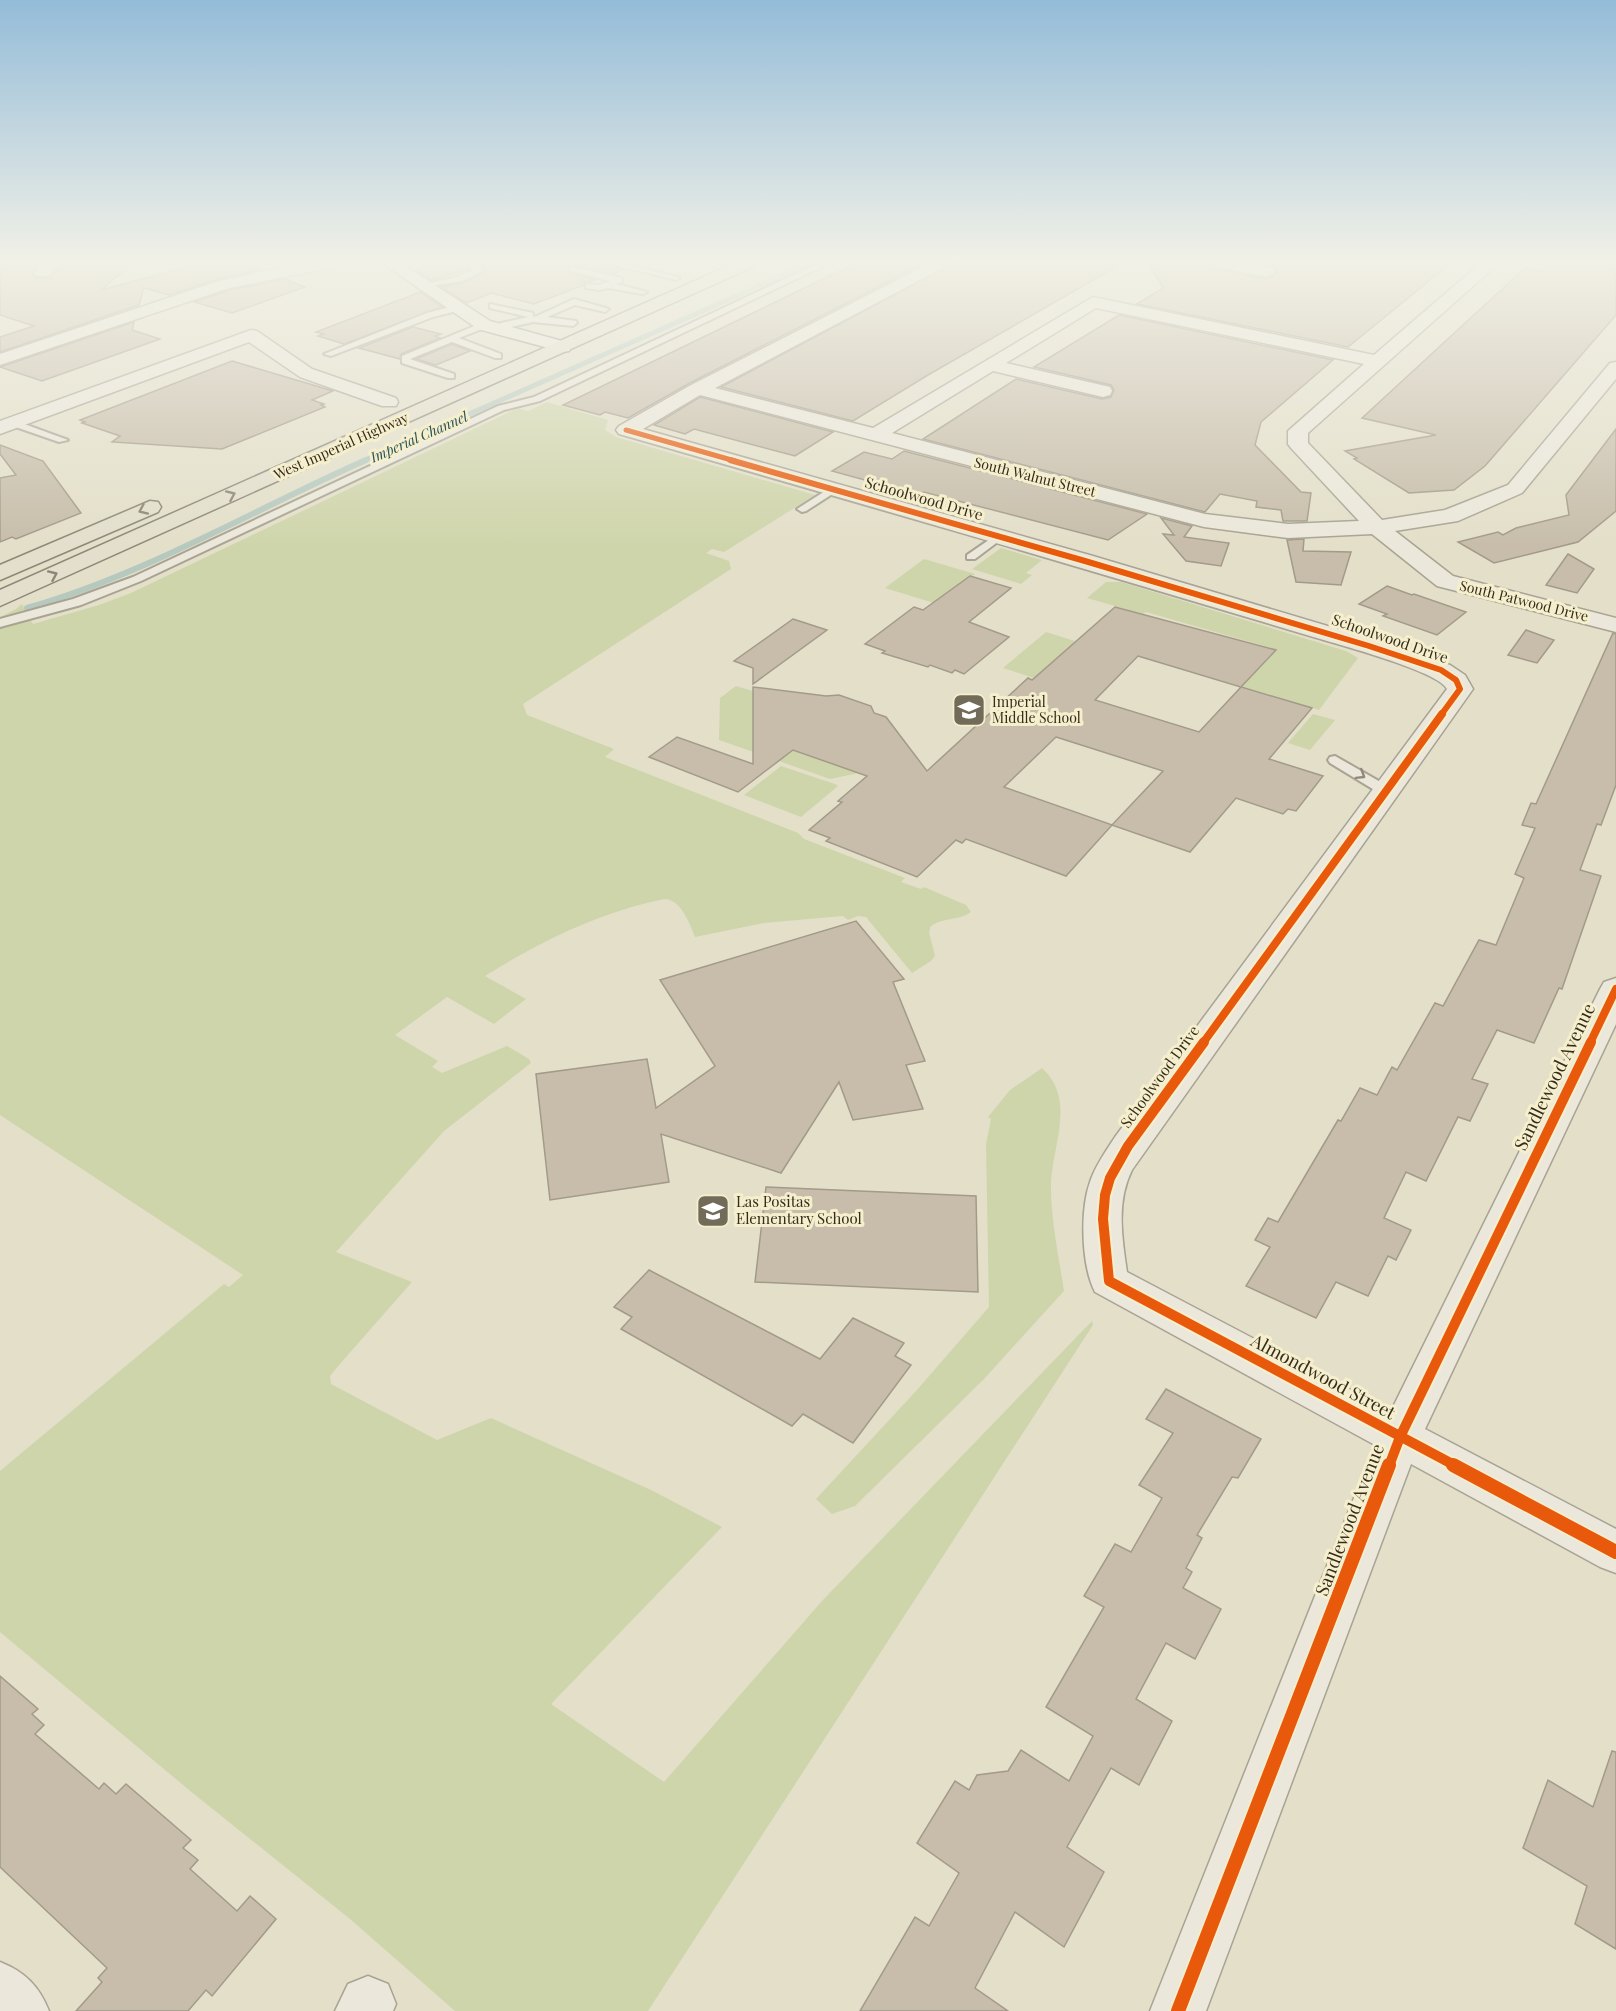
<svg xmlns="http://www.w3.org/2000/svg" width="1616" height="2011" font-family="'Playfair Display',serif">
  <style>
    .green { fill: #cfd5ab }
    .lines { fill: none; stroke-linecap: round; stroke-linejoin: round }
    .stream-far1 { stroke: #b6c9bf; stroke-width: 5 }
    .stream { stroke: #b6c9bf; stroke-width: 6 }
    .building { fill: #c7bdaa; stroke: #a39a89; stroke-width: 1.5; fill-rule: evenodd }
    .lane-casing { stroke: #a8a393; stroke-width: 4 }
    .street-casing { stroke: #a8a393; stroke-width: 3 }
    .secondary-casing { stroke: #979283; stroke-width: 3 }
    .primary-casing { stroke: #8d8879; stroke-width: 3 }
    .lane { fill: #ebe8db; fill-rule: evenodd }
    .street { fill: #ebe8db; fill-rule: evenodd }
    .secondary { fill: #ebe8db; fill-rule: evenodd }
    .primary { fill: #e3dfcc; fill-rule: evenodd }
    .cycleway-far4-casing { stroke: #f6efce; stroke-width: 8 }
    .cycleway-far3-casing { stroke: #f6efce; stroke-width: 9 }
    .cycleway-far2-casing { stroke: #f6efce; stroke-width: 12 }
    .cycleway-far1-casing { stroke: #f6efce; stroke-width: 14 }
    .cycleway-casing { stroke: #f6efce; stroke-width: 17 }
    .cycleway-far4 { stroke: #e8590c; stroke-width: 5 }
    .cycleway-far3 { stroke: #e8590c; stroke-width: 6 }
    .cycleway-far2 { stroke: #e8590c; stroke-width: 8 }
    .cycleway-far1 { stroke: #e8590c; stroke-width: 10 }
    .cycleway { stroke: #e8590c; stroke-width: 14 }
    .oneway { stroke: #8c8674 }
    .oneway2 { stroke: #908a7c }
    .labels { text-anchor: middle; stroke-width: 6; stroke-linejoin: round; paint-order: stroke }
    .far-water-label { font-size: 14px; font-style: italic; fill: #2a5356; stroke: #f6efce }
    .far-street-label { font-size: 14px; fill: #362c1c; stroke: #f6efce }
    .far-poi-label { font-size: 14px; fill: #362c1c; stroke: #f6efce; text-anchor: start }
    .street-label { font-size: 15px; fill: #362c1c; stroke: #f6efce }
    .poi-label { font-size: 15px; fill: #362c1c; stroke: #f6efce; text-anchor: start }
    .near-street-label { font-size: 18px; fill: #362c1c; stroke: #f6efce }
  </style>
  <rect width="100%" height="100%" fill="#e3dfc9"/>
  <g class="green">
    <path d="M547,402L608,420L605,430L616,437L815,495L724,552L712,549L706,553L729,561L731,569L523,704L527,715L614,749L605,757L798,833L804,839L905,878L901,882L921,889L924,887L966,905L971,912C959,921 943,917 931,926L929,932L935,956L931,961L912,973L866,917L858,916L848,920L843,916L764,923L695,937C690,924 681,899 664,899C598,913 541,941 485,976L526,999L494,1024L447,997L395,1035L438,1061L432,1067L442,1073L507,1046L529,1059L531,1063L444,1131L336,1252L412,1282L339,1365L330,1376L331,1384L437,1440L491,1418L651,1490L722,1527L551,1704L664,1782L822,1601L1092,1321L1093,1325L648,2011H455L350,1919L189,1790L0,1632V1471L224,1284L229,1287L243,1275L0,1115V617L16,609L22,604L33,624L99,605L131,593L518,408L528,411Z"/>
    <path d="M1001,548L1042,560L1026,573L1032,575L1021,584L972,569Z"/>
    <path d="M924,559L975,574L945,594L970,614L885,588Z"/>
    <path d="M1106,582H1121L1346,651L1358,658L1319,710L1241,687L1275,649L1146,612L1143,614L1087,598Z"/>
    <path d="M1046,632L1078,642L1037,679L1003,668Z"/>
    <path d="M736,686L753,691V735L834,764L910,748L918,758L917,761L830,779L719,740L720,698Z"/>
    <path d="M1313,714L1335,720L1310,750L1288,743Z"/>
    <path d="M781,766L835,784L838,786L801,817L744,795Z"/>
    <path d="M1042,1068C1076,1099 1053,1144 1051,1182C1050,1216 1059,1258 1064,1291L984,1379L855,1506L832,1514L816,1499L916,1391L989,1307L986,1144L991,1119L988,1117L1010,1090Z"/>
  </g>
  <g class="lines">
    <path class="stream-far1" d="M363,461L811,263"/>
    <path class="stream" d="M27,608C146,574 253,510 366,460"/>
  </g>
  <g class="building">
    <path d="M0,263H40L32,273L36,278H50L64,263H133L101,290L202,263H244L261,270L218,279L169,295L144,288L139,305L0,352V337L34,326L0,315Z"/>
    <path d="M432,263H468L467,266L470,269L432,280L415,270Z"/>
    <path d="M484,263H605L623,269L612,274L570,265L568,267L569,273L596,280L584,282V285L534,304L491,293L467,303L441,287L463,283L485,272L486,269L482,266Z"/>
    <path d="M856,263H925L690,383L628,418L605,412L600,415L563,405Z"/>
    <path d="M954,263H1123L928,375L853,421L721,387Z"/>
    <path d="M1148,263H1210L1220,270L1267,279L1276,274L1277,271L1274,267L1259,263H1451L1348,347L1137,304L1163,288Z"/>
    <path d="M1551,263H1616V315L1485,466L1454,490L1409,493L1354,459L1357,458L1345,451L1436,435L1362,418L1525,268L1540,271Z"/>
    <path d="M285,279L305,287L232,313L194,302L230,290Z"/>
    <path d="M420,292L442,307L344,344L318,336L324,334L316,332Z"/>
    <path d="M1119,315L1333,360L1261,422L1255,445L1301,492L1311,493L1307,521H1283L1281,510L1256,507L1257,501L1220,494L1205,512L923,439L1016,379L1102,399L1111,397L1114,390L1111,385L1034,367Z"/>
    <path d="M134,322L132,330L160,339L42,381L0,367Z"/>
    <path d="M413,327L441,334L435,336L440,338L401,354L400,359L359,348Z"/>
    <path d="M452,344L470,351L436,365L416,359Z"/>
    <path d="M232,361L333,391L312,400L324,404L321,405L325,407L222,449L112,442L120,436L82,423L85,422L80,420Z"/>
    <path d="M700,397L833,432L795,456L694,429L685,434L654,425Z"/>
    <path d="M1616,429V511L1578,542L1494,563L1458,542L1498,532L1503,535L1516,528L1569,515L1566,495Z"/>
    <path d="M0,445L43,461L81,513L16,539L12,537L0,542V478L16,475L0,454Z"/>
    <path d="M904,451L1147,514L1108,540L924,492L919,495L832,471L864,452L892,459Z"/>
    <path d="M1161,518L1192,526L1184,537L1229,543L1221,566L1186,561L1163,534L1174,535Z"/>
    <path d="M1304,539L1303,551L1351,552L1341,585L1296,582L1287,540Z"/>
    <path d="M1568,554L1594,569L1577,593L1546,585Z"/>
    <path d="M970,576L1011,588L969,622L1009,637L964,674L955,670L952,673L930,665L928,667L882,653L885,651L865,644L914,607L923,610Z"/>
    <path d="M1387,586L1412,595L1414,594L1466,612L1437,635L1383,616L1387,614L1359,604Z"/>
    <path d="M1115,607L1276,650L1241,687L1312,708L1269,759L1323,776L1296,811L1288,809L1283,814L1236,798L1190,852L1112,825L1066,876L966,839L962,843L956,840L917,877L826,841L830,838L809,830L842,802L838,801L867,776L793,750L738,792L649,757L677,737L753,764V687L826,696L839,695L871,706L874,713L886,717L927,771L1028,678L1032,680ZM1138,656L1241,687L1199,732L1095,700ZM1056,737L1163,771L1112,825L1004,787Z"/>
    <path d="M793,619L827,630L753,684V668L734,661Z"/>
    <path d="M1526,630L1554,640L1537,663L1508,655Z"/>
    <path d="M1613,633L1616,634V785L1601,825L1597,824L1580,870L1601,876L1562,989L1559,988L1534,1043L1497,1030L1472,1079L1488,1084L1470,1121L1458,1117L1426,1181L1406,1172L1384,1218L1411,1230L1396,1260L1388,1256L1368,1296L1336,1282L1316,1318L1246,1286L1270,1247L1255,1240L1268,1218L1278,1222L1338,1120L1341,1121L1360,1088L1377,1095L1392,1067L1397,1070L1435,1003L1443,1006L1479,940L1496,945L1524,878L1515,874L1535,828L1522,825L1531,803L1536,804Z"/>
    <path d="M856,921L904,979L893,982L925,1061L906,1065L923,1109L853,1120L839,1082L781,1173L661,1134L669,1182L550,1200L536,1074L647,1059L656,1108L715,1066L660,980Z"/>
    <path d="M766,1187L976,1196L978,1292L755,1282Z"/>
    <path d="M649,1270L820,1359L853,1318L904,1343L895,1356L911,1365L853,1443L803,1414L792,1426L621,1329L632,1317L614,1307Z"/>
    <path d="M1166,1389L1261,1439L1238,1478L1232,1477L1197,1535L1202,1538L1186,1568L1192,1572L1183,1588L1221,1609L1195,1659L1166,1643L1136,1699L1172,1721L1139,1785L1111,1768L1067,1847L1104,1872L1064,1947L1015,1912L975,1988L1008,2011H860L915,1917L929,1926L959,1873L917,1843L955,1781L969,1790L977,1775L1008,1771L1021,1750L1069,1781L1093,1736L1046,1707L1104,1607L1084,1596L1115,1544L1131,1552L1162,1498L1139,1485L1173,1433L1146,1419Z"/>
    <path d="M0,1676L38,1709L32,1714L44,1725L35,1734L99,1789L104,1783L116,1794L126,1784L191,1840L183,1848L198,1860L190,1869L237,1911L250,1896L276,1919L212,1996L206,1990L188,2011H76L102,1982L98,1978L107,1968L0,1867Z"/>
    <path d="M1612,1751L1616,1752V1949L1575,1924L1587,1886L1523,1848L1548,1780L1593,1807Z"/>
  </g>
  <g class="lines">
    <g class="lane-casing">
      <g id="lane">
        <path d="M472,263H482L479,266L484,270L462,281L424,287L420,285L457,277L474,270L469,266Z"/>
        <path d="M607,263H623L680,278L676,280Z"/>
        <path d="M819,263H830L540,401L504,410L141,581L81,605L0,627V619L73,599L133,577L498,406L534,397Z"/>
        <path d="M573,267L622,278V282L616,284L647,292L643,294L608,288L599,290L586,288V284L599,285L611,281L570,271V267Z"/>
        <path d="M574,299L609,309L605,312L575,305L547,317L576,321L577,323L573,326L533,322L494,331L490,328L501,323L528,317L490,308V304L533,313V317L537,316Z"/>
        <path d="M458,305L462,308L461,310L433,317L331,356L324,354L427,313Z"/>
        <path d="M484,322L487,323V327L459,338L501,354V358H495L452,342L410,359L454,374V378H448L402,363V356Z"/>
        <path d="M10,421H16L68,440L59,442L10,425Z"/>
        <path d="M833,486L837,487V491L806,511L802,512L797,509Z"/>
        <path d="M999,533L1005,536L1003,538L975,559H967V555Z"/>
        <path d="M1335,756L1391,788L1393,791L1391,794H1381L1330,763L1328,760L1330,757Z"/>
      </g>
    </g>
    <g class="street-casing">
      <g id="street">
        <path d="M44,263H62L48,276H36L34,273Z"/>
        <path d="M304,263H338L330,268L229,288L0,365V354L219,281Z"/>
        <path d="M931,263H952L715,388L873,428L1093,297L1374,355L1481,263H1499L1308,433V443L1382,520L1445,510L1508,485L1610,363L1616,362V379L1522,493L1458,521L1395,531L1453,576L1616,618V632L1437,586L1372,534L1288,538L1204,527L700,395L643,429L1093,556L1378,641L1450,665L1465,675L1473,689L1132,1170C1116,1202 1122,1238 1127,1272L1391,1411L1600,989L1604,982L1616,978V1024L1425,1429L1616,1529V1573L1600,1567L1411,1464L1206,2011H1150L1375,1445L1095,1292C1081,1265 1080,1210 1090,1182C1095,1166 1106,1151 1115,1137L1447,689C1439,671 1333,643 1310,636C1080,567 850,500 619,434L616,430L619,426L691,385ZM1096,308L1364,364L1288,431V444L1291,448L1359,521L1288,524L1205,514L892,433L993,371L1103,397L1110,395L1112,391L1110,387L1006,363Z"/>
        <path d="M1212,263H1247L1273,269L1275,272L1267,277L1220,268Z"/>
        <path d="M251,330L257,331L312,369L396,398L398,402L396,406H382L300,377L249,342L0,434V421Z"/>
        <path d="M0,1962C25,1972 39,1986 49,2011H0Z"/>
        <path d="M368,1976L388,1984L396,2004L393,2011H335L348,1984Z"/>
      </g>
    </g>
    <g class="secondary-casing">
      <path id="secondary" d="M382,263H401L490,321L569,343L572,347L569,351L563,352L478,329Z"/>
    </g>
    <g class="primary-casing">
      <g id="primary">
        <path d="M735,263H757L755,266L0,606V590Z"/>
        <path d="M150,501L158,502L161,507L158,512L0,580V565Z"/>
      </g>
    </g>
    <use href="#lane" class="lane"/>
    <use href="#street" class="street"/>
    <use href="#secondary" class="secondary"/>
    <use href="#primary" class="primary"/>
    <g class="cycleway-far4-casing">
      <path id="cycleway-far4" d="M626,430L735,461"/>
    </g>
    <g class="cycleway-far3-casing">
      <path id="cycleway-far3" d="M730,460L1085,561L1369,646L1441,670L1456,680L1460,689L1441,715"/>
    </g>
    <g class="cycleway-far2-casing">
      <g id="cycleway-far2">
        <path d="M1203,1043L1442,714"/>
        <path d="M1590,1043L1616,989"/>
      </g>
    </g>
    <g class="cycleway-far1-casing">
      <g id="cycleway-far1">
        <path d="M1204,1042L1128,1146L1110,1178L1105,1195L1103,1219L1109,1281L1456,1466"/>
        <path d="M1389,1466L1400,1437L1591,1042"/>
      </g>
    </g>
    <g class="cycleway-casing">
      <g id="cycleway">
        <path d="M1453,1465L1616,1552"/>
        <path d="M1178,2011L1389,1465"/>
      </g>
    </g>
    <use href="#cycleway-far4" class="cycleway-far4"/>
    <use href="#cycleway-far3" class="cycleway-far3"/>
    <use href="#cycleway-far2" class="cycleway-far2"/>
    <use href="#cycleway-far1" class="cycleway-far1"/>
    <use href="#cycleway" class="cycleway"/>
  </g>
  <defs><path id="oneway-chevron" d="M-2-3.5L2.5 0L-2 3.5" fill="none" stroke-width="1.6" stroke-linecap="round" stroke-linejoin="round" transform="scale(1.5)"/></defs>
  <g class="oneway">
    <use href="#oneway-chevron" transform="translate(231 495) rotate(-24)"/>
    <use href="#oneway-chevron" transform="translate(143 510) rotate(156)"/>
    <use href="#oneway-chevron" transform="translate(53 575) rotate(-24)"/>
  </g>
  <use class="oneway2" href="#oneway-chevron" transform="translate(1361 775) rotate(32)"/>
  <linearGradient id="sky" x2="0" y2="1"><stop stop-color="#94bcd8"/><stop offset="0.48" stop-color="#f2f1e7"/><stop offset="1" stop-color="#f2f1e7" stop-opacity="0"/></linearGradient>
  <rect width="1616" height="545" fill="url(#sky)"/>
  <defs>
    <g id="school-square" transform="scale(1.725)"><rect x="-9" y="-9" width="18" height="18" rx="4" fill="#736b59" stroke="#f6efce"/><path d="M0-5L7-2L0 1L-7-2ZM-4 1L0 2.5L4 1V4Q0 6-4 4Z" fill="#fff"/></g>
  </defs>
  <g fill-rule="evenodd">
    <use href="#school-square" x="969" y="710"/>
    <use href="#school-square" x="713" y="1211"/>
  </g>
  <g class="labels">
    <g class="far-water-label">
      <text transform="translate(419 437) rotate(-24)" y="5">Imperial Channel</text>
    </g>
    <g class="far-street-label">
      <text transform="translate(341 446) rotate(-24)" y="5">West Imperial Highway</text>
      <text transform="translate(1035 477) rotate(14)" y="5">South Walnut Street</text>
      <text transform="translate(1524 601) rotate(14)" y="5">South Patwood Drive</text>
    </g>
    <g class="far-poi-label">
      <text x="992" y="707">Imperial<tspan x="992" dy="16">Middle School</tspan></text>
    </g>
    <g class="street-label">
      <text transform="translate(924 499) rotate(16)" y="5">Schoolwood Drive</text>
      <text transform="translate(1390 639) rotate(19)" y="5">Schoolwood Drive</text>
      <text transform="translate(1160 1077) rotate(-54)" y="5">Schoolwood Drive</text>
    </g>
    <g class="poi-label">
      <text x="736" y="1207">Las Positas<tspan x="736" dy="17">Elementary School</tspan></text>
    </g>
    <g class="near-street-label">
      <text transform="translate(1555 1077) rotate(-64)" y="6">Sandlewood Avenue</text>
      <text transform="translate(1323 1377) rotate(28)" y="6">Almondwood Street</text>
      <text transform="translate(1350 1520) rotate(-69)" y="6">Sandlewood Avenue</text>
    </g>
  </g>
</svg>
